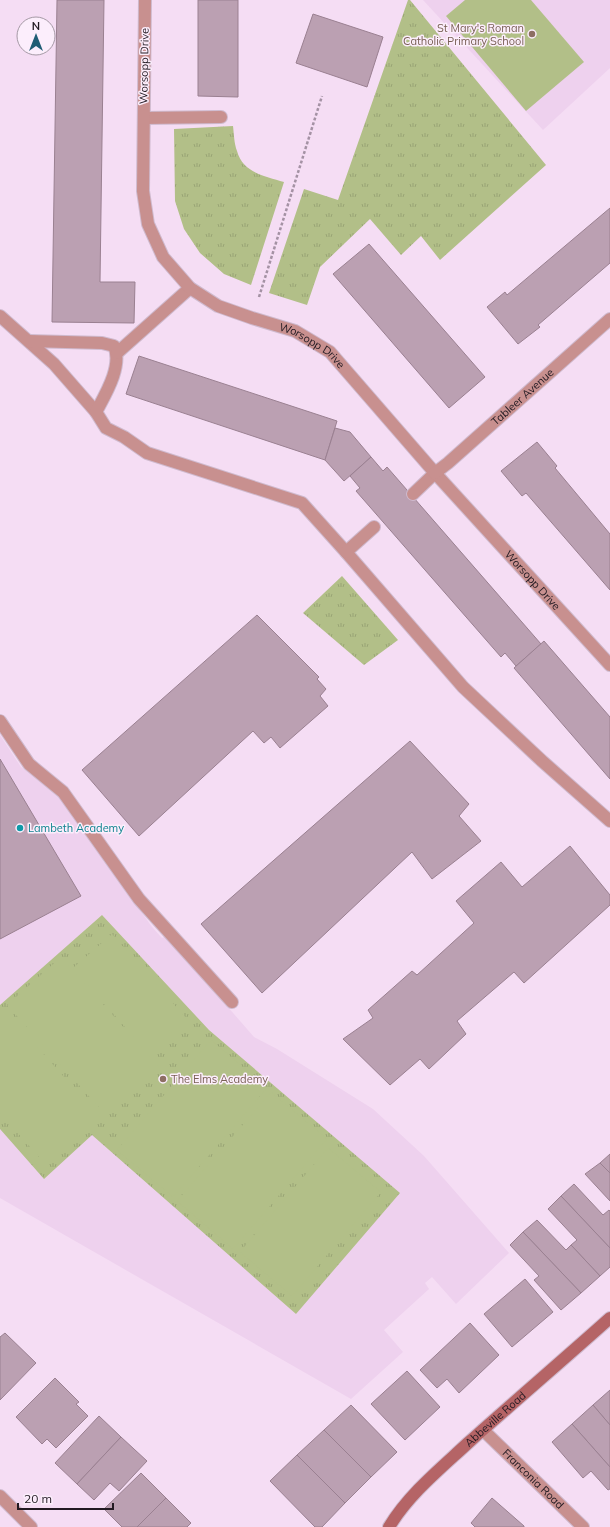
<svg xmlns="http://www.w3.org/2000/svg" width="610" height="1527" font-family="Mulish,sans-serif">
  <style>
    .built { fill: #eed1ee }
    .grass { fill: url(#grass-tufts) }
    .garden { fill: #b2bf88 }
    .building { fill: #bba0b2; stroke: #9a8091 }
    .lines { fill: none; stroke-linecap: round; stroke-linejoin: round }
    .lane-casing { stroke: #cfbace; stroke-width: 14 }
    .street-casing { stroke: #cfbace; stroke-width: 14 }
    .secondary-casing { stroke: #cfbace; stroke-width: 14 }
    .path { stroke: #a492a4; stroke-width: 2.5; stroke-dasharray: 3 2; stroke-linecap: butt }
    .lane { stroke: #c8908f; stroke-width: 12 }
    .street { stroke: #c8908f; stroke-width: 12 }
    .secondary { stroke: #b56466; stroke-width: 12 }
    .education-dot { fill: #8d6e63; stroke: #fceefc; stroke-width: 1.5 }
    .culture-dot { fill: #0f9aa8; stroke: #fceefc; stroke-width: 1.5 }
    .labels { text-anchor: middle; stroke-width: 3; stroke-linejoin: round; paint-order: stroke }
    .education-label { font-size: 11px; fill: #785e54; stroke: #fceefc; text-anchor: end }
    .street-label { font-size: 11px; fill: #221a22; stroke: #fceefc }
    .culture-label { font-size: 11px; fill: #0d838f; stroke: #fceefc; text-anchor: start }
  </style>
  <defs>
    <pattern id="grass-tufts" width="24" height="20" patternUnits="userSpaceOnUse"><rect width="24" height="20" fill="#b2bf88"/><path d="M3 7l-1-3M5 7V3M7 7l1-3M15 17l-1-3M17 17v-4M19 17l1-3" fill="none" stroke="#99a475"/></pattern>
  </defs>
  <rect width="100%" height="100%" fill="#f5ddf4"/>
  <g class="built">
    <path d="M423,0H610V68L543,130Z"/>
    <path d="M0,735L21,767L58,794L152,927L162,938L166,936L254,1037L277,1049L373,1109L424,1156L509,1253L456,1304L432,1277L425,1283L429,1289L384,1330L403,1352L351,1399L0,1198Z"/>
  </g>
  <g class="grass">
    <path d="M408,0H410L546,165L440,260L421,236L401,255L370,219L320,267L307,305L269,293L304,189L338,200Z"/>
    <path d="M233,126C234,134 234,143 237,151C243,173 265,176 284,182L251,285L224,274L200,253L184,229L175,201L174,129Z"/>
    <path d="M342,576L398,640L364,665L303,613Z"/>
    <path d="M102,915L209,1030L400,1193L296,1314L92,1135L44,1179L0,1129V1005Z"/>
  </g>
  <g class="garden">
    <path d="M465,0H531L584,62L526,111L446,16Z"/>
    <path d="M112,934L187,1019L148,1053L73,968Z"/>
    <path d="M61,957L158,1066L104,1113L7,1005Z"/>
    <path d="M3,1009L100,1117L46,1165L0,1113V1012Z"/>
    <path d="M211,1040L267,1088L173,1197L117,1150Z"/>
    <path d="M271,1092L327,1139L233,1249L177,1201Z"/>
    <path d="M328,1148L381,1192L292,1296L240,1252Z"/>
  </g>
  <g class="building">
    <path d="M57,0H104L100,282H135L134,323L52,322Z"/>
    <path d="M198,0H238V97L198,96Z"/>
    <path d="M313,14L383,37L367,87L296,63Z"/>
    <path d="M610,208V263L538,325L540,327L518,344L487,307L505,292L507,295Z"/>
    <path d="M369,244L485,377L449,408L333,274Z"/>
    <path d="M139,356L337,421L325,460L126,394Z"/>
    <path d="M335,428L350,432L371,457L344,481L325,460Z"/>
    <path d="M537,442L557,466L555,468L610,534V590L526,493L522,496L501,471Z"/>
    <path d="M371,457L383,471L387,467L541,644L516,666L505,653L501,657L356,491L360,488L350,476Z"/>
    <path d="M257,615L319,677L317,679L326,689L320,696L328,706L280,748L271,737L264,743L253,731L139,836L82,770Z"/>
    <path d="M544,641L610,717V779L514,668Z"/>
    <path d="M410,741L469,804L459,816L481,841L432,879L412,852L262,993L201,924Z"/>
    <path d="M0,759L81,896L0,939Z"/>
    <path d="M570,846L610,895V905L524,983L514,972L457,1021L466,1034L429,1069L420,1059L390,1085L343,1039L373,1018L368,1010L412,971L417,975L474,923L456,901L501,862L522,887Z"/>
    <path d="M610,1154V1173L600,1163Z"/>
    <path d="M600,1163L610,1173V1201L585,1174Z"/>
    <path d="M574,1184L603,1215L609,1210L610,1211V1248L561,1196Z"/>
    <path d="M561,1196L610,1248V1267L600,1276L571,1245L577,1240L548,1209Z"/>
    <path d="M537,1220L566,1250L571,1245L600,1276L581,1293L523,1232Z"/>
    <path d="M523,1232L581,1293L561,1310L534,1280L539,1276L510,1245Z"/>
    <path d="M525,1279L553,1312L512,1347L484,1314Z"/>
    <path d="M470,1323L499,1355L459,1393L447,1379L437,1388L420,1370Z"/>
    <path d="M5,1333L36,1363L0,1400V1337Z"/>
    <path d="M407,1371L440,1407L405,1440L371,1404Z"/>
    <path d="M55,1378L79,1402L76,1404L88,1416L56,1448L47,1439L42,1444L16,1417Z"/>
    <path d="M610,1390V1425L593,1405Z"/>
    <path d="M351,1405L397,1452L371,1477L324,1430Z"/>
    <path d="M593,1405L610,1425V1467L572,1424Z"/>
    <path d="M99,1416L121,1437L77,1484L55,1463Z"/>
    <path d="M572,1424L610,1467V1489L608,1490L591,1471L583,1478L552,1442Z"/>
    <path d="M324,1430L371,1477L345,1503L297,1455Z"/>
    <path d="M121,1437L147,1461L119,1491L110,1483L94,1500L77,1484Z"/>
    <path d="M297,1455L345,1503L322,1527H315L270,1481Z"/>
    <path d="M141,1473L166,1498L137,1527H122L104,1509Z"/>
    <path d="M166,1498L191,1523L187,1527H137Z"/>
    <path d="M492,1498L524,1526V1527H475L471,1523Z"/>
  </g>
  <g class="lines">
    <g class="lane-casing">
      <g id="lane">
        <path d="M144,118L221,117"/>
        <path d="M0,316L54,364L96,412"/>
        <path d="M29,341L102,343L114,346C123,366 105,395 96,412L106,428L124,437L147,453L302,503L346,552L463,687L542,761L610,821"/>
        <path d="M117,353L190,288"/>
        <path d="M413,494L435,473"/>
        <path d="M346,552L374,527"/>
        <path d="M0,721L29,764L63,792L139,899L232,1002"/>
      </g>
    </g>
    <g class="street-casing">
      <g id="street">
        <path id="s1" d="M145,0L143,191L148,224L163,257L190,288L218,306L252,318L295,331L330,352L435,473L610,665"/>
        <path id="s2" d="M435,473L448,463L610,319"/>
        <path id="s3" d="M483,1430L583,1527"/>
        <path d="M0,1496L31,1527"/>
      </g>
    </g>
    <g class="secondary-casing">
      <g id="secondary">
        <path id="s4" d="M389,1527C409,1494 440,1469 468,1443C515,1401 563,1360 610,1318"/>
      </g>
    </g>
    <path class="path" d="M259,297L322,96"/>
    <use href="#lane" class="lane"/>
    <use href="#street" class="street"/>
    <use href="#secondary" class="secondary"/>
  </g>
  <g class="education-dot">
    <circle cx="532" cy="34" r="4"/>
    <circle cx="163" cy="1079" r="4"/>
  </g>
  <circle class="culture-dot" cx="20" cy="828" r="4"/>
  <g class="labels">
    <g class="education-label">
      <text x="524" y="32">St Mary's Roman<tspan x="524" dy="13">Catholic Primary School</tspan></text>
      <text x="171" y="1083" text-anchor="start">The Elms Academy</text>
    </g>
    <g class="street-label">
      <text transform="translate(144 66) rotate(-89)" y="4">Worsopp Drive</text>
      <text dy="4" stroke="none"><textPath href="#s1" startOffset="438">Worsopp Drive</textPath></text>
      <text dy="4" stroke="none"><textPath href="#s2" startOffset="116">Tableer Avenue</textPath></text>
      <text dy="4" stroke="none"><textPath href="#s1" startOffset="762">Worsopp Drive</textPath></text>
      <text dy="4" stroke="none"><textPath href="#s4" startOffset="152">Abbeville Road</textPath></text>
      <text dy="4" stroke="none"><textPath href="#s3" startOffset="70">Franconia Road</textPath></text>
    </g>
    <g class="culture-label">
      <text x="28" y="832">Lambeth Academy</text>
    </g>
  </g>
  <g transform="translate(36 36)"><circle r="19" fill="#fceefc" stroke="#a599a5"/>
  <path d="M0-3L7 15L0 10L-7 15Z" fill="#205d75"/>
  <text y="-6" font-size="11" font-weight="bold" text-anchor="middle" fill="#221a22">N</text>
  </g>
  <path d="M18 1503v6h95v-6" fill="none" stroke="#221a22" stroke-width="2"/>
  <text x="24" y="1503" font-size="12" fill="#221a22" stroke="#fceefc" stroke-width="3" paint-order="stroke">20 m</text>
</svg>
